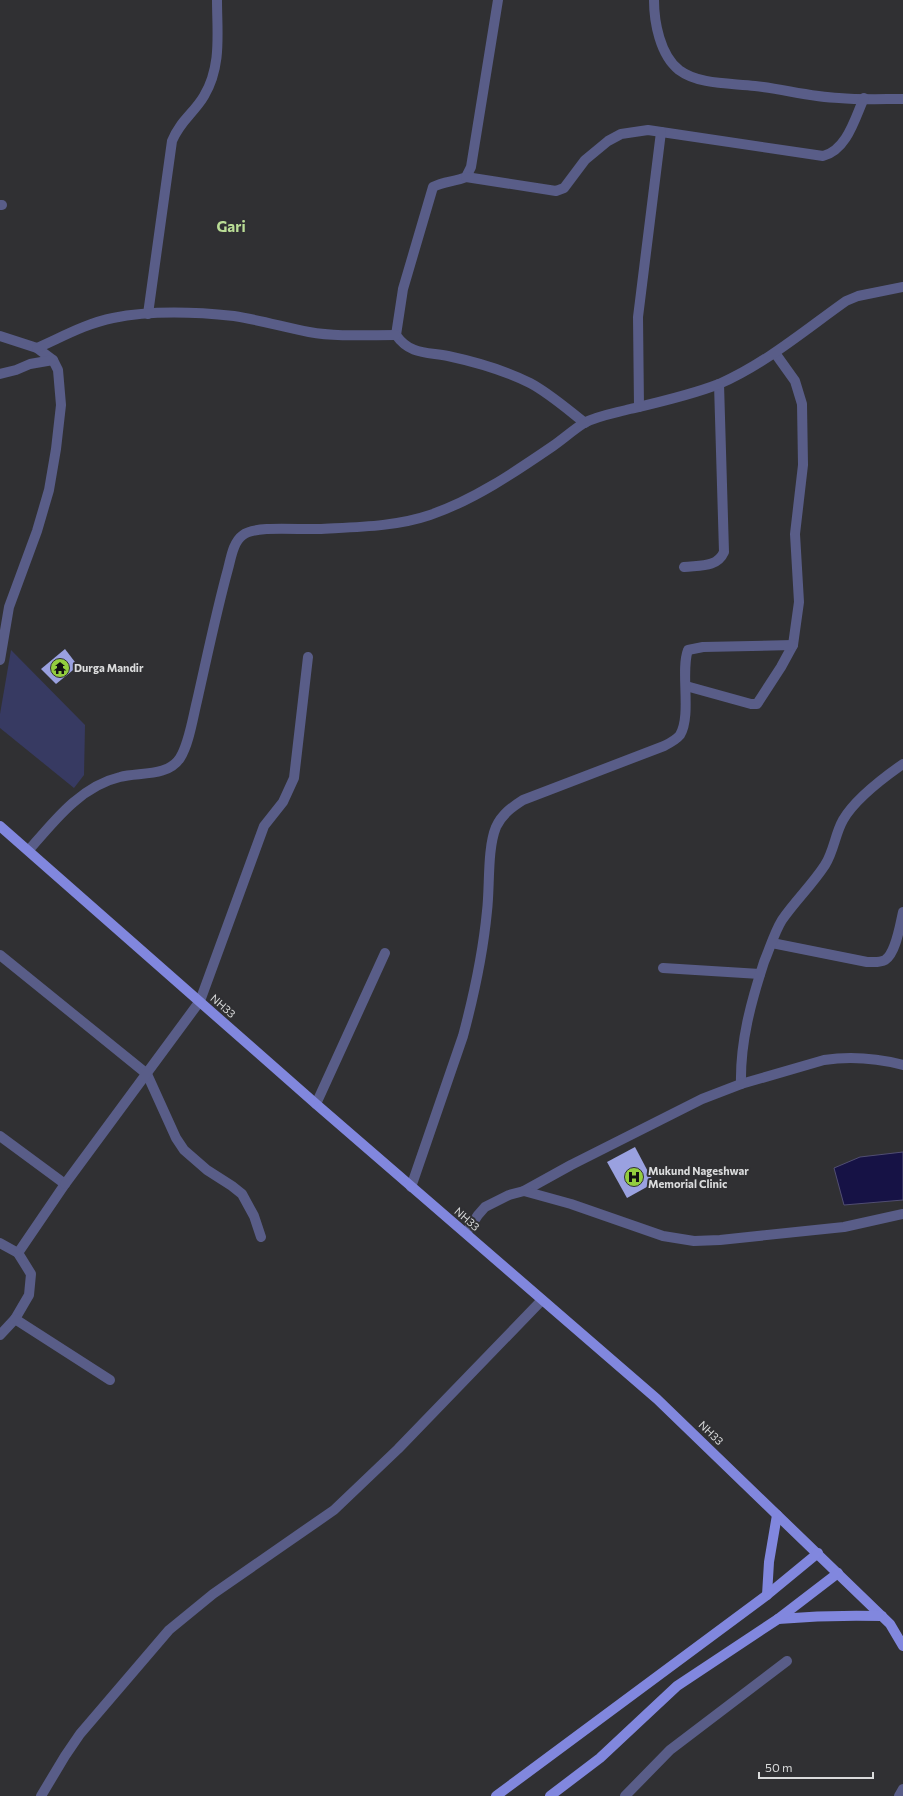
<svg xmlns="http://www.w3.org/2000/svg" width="903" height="1796" font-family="Commissioner,sans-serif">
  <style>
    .green { fill: #373a62 }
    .water { fill: #161245; stroke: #514e72 }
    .building { fill: #9aa1e0 }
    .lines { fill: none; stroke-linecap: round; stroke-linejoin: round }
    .minor { stroke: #595d88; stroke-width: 10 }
    .major { stroke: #8187de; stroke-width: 10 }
    .labels { text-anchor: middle; stroke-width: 4; stroke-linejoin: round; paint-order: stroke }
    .poi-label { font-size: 11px; font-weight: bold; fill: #dadbdc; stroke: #303033; text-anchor: start }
    .street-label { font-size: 11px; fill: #dadbdc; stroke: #303033 }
    .district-label { font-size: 15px; font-weight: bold; fill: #badd96; stroke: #303033 }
  </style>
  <rect width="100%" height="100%" fill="#303033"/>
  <path class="green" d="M11,650L85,725L84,775L74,788L0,728V714Z"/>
  <path class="water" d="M903,1152V1200L844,1205L834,1168L860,1157Z"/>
  <g class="building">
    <path d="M65,649L78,666L56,684L41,669Z"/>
    <path d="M635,1147L654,1183L627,1198L607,1162Z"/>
  </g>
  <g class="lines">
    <g class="minor">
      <path d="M498,0L471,167L466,177C455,182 444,181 433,187L403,289L396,335C410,355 427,352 448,356C476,362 504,370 530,383C549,393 567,409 585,423"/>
      <path d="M654,0C654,22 660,55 679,70C699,85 731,83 755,86C783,89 811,97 839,98C860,100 882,99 903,99"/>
      <path d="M466,177L556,191L564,188L585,160L608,141L621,134L648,130L823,156C847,150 855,118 864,98"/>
      <path d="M0,205H2"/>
      <path d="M148,314L172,141C180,121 194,113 204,96C222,66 217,33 217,0"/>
      <path d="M0,336L37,348L53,360L58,370L61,405L56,449L49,490L37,531L9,607L0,660"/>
      <path d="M37,348C62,337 87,323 113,318C152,310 196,312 234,316C259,320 284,327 309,332C337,337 367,335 396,335"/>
      <path d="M0,374L16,370L30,364L53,360"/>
      <path d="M639,407L638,317L661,132"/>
      <path d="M684,567C699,565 717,568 724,552L719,384"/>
      <path d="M686,686L751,704H757L781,667L793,645L799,602L795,534L803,465L802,404L795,381L775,353"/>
      <path d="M29,850C54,821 81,786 120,777C139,772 168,777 180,758C189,744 193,717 197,701C207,657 216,613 228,569C231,558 233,542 243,535C255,525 301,530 318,529C355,527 395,527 430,515C474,500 515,472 553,446C563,439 573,430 584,423C597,416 615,413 630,409C660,402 691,395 719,384C765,364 805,330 846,301L858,296L903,287"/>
      <path d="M772,943L867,962C873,962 880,963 885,960C896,953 900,925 903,912"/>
      <path d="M0,955L147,1074L176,1138L184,1150L207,1170L232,1186L242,1194L254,1216L261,1237"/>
      <path d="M663,968L760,974"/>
      <path d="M741,1084C740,1042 751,1002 764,962C770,948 774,933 782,920C795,901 812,885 825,865C834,851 835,834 843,820C855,799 883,778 903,764"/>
      <path d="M316,1104L385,953"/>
      <path d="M0,1136L65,1184L18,1253"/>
      <path d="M65,1184L200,1001L264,826L283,802L294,778L308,657"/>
      <path d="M411,1187L463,1036C474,995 483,953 487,911C490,887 487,849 496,827C502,814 512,807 523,800L664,746C670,743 676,740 680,735C692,715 680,671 688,650L703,647L793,645"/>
      <path d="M524,1191L571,1165L702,1099L741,1084L824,1060C852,1056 876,1058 903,1065"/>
      <path d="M466,1233L478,1215L485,1207L509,1195L524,1191L571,1204L663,1236L694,1241L720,1240L844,1227L903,1214"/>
      <path d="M0,1243L18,1253L31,1274L29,1295L15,1319L0,1335"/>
      <path d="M15,1319L110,1380"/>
      <path d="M41,1796L65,1756L80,1734L169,1630L213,1594L334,1510L398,1449L542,1300"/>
      <path d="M625,1796L670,1750L787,1661"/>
      <path d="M899,1796L903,1789"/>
    </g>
    <g class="major">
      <path d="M0,826L316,1104L657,1399L890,1624L903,1646"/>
      <path d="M767,1595L769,1562L777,1515"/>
      <path d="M778,1619C813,1616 847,1615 882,1616"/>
      <path d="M496,1796L767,1595L818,1553"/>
      <path d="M550,1796L600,1758L677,1686L778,1619L838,1573"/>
    </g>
  </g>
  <defs>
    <g id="temple-disc" transform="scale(1)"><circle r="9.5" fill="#92cd3e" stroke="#303033"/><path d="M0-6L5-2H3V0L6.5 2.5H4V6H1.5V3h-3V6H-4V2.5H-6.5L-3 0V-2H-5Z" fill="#111"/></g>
    <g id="hospital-disc" transform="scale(1)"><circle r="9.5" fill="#92cd3e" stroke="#303033"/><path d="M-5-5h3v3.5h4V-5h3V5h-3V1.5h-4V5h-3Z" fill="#111"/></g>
  </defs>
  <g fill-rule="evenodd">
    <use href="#temple-disc" x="60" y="668"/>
    <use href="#hospital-disc" x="634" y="1177"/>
  </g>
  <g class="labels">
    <g class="poi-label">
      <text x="74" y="672">Durga Mandir</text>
      <text x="648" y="1175">Mukund Nageshwar<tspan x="648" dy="13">Memorial Clinic</tspan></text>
    </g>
    <g class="street-label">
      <text transform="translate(223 1006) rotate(41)" y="4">NH33</text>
      <text transform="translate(467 1219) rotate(41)" y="4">NH33</text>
      <text transform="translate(711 1433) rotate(44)" y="4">NH33</text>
    </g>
    <g class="district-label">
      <text x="231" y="232">Gari</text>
    </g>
  </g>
  <path d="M759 1772v6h114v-6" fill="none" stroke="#dadbdc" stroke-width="2"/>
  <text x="765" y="1772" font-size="12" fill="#dadbdc" stroke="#303033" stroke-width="3" paint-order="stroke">50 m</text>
</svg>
